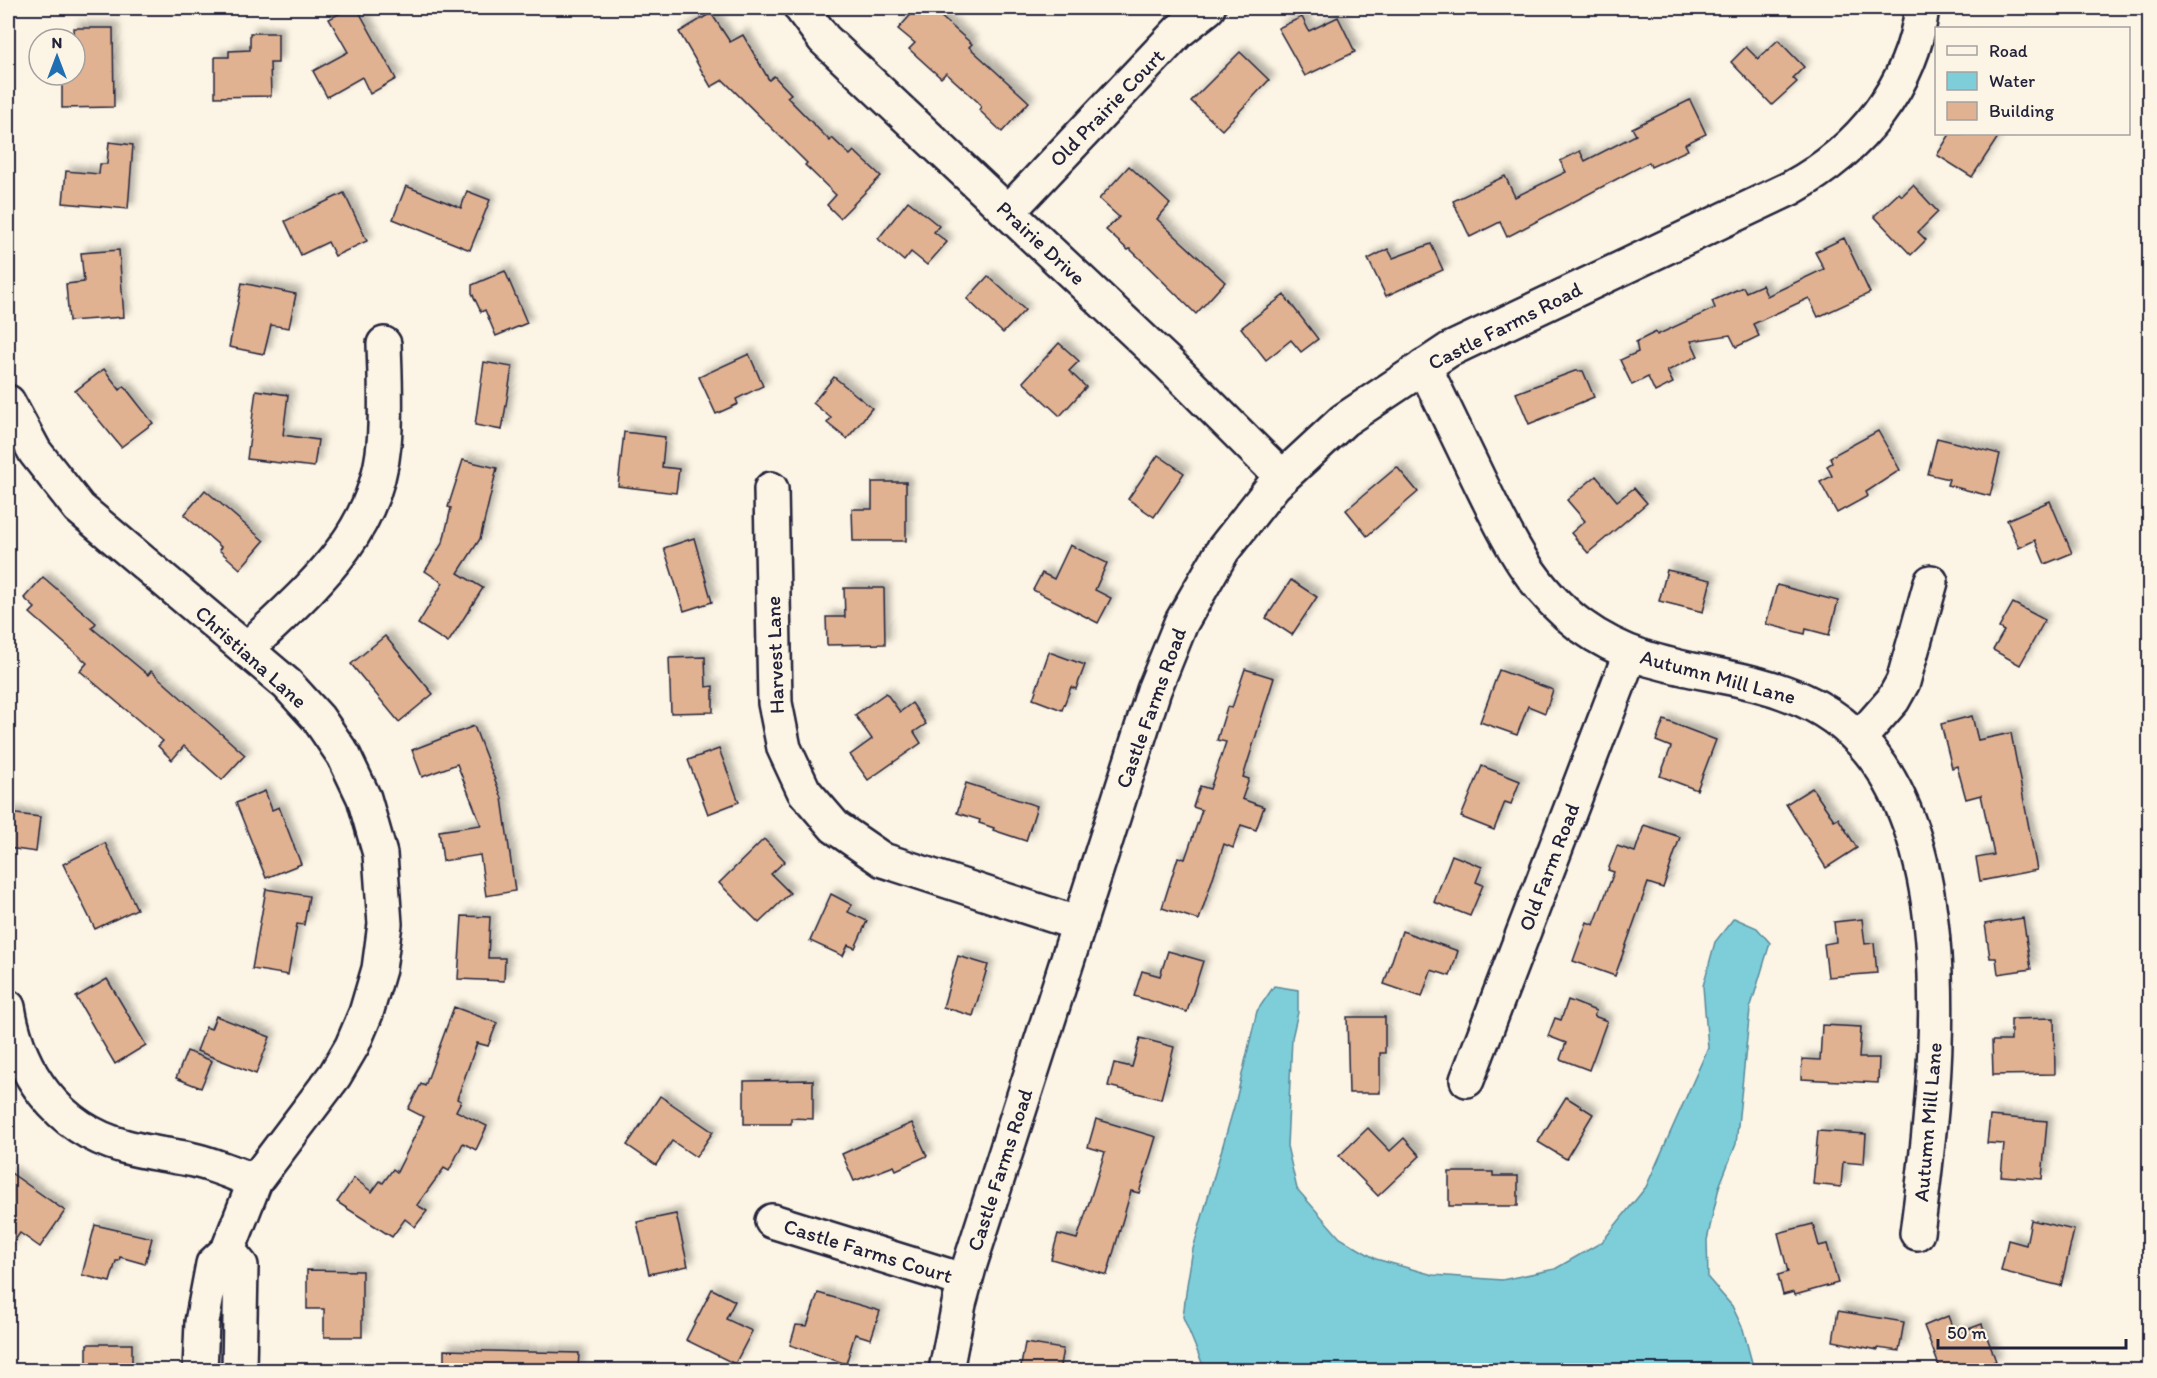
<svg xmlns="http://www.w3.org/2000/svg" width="2157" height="1378" font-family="Itim,sans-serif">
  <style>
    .water { fill: #7eceda; stroke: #59899a; stroke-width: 1.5 }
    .building { fill: #e0b291; stroke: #22223b; stroke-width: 1.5; filter: url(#shadow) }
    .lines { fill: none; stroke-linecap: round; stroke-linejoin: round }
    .minor-casing { stroke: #22223b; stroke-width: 38 }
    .minor { stroke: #fcf5e5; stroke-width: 33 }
    .labels { text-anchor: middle; stroke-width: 5; stroke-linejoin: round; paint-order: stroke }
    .street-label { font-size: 21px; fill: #22223b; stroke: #fcf5e5 }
  </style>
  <defs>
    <filter id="shadow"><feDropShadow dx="5.5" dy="-5.5" stdDeviation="3" flood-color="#0004"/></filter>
  </defs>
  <rect width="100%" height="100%" fill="#fcf5e5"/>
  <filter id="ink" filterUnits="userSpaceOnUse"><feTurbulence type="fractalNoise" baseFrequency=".0167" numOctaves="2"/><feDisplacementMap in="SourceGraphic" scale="12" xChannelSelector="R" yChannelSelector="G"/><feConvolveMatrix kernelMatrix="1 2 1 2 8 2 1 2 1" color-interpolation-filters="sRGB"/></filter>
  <g filter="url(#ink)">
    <path class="water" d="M1734,918L1757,928L1770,943L1750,1009L1736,1144L1719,1187L1707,1240L1708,1278L1732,1306L1743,1329L1754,1370H1205L1183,1317L1187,1285L1193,1249L1236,1100L1257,1011L1274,986L1298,990V1012L1292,1038L1287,1146L1297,1189L1340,1238L1376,1259L1433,1275L1502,1280L1555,1269L1602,1242L1646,1187L1708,1048L1703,986L1715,942Z"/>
    <g class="building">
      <path d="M350,8H357L396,79L370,94L362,77L327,97L313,71L348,52L329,19Z"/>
      <path d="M917,8H931L972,44L969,47L1029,102L1002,132L979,110L981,107L978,102L946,73L941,78L909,49L915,43L898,29Z"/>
      <path d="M711,13L730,42L743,35L769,80L774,76L791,94L787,97L830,141L832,138L850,155L854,151L881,176L840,218L827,205L836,195L805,165L807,163L723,80L711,87L679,32Z"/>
      <path d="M1302,17L1309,31L1338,17L1355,52L1305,76L1278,28Z"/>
      <path d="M73,28H113L114,107L62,108V75H75Z"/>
      <path d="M250,33H278V63H270L271,96L215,97V57H229V51L250,50Z"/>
      <path d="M1778,40L1804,67L1793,78L1797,82L1772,105L1731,62L1746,47L1758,59Z"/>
      <path d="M1240,52L1269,80L1222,130L1191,101Z"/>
      <path d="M1690,100L1706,134L1685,144L1688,150L1651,167L1649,162L1507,237L1500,222L1470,237L1453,201L1505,176L1515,197L1566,172L1560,161L1580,151L1585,161L1636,135L1632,128Z"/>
      <path d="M1950,134H2000L1972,177L1937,155Z"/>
      <path d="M109,142L133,145L128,209L63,203L66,171L99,174L100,164H107Z"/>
      <path d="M1129,166L1170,204L1157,219L1225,282L1196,314L1130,249L1128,250L1106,230L1119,217L1099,199Z"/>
      <path d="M1913,185L1938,212L1918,232L1926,240L1911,255L1874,216L1899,193L1902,196Z"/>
      <path d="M406,186L461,208L467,191L490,200L470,250L393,219Z"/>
      <path d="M344,193L367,241L335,256L328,242L301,255L285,221Z"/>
      <path d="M908,201L939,226L934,232L947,242L927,265L911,252L904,261L878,239Z"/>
      <path d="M1844,238L1870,293L1818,317L1809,298L1753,324L1759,336L1736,347L1730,335L1691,341L1698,356L1667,371L1673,383L1655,392L1648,377L1632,385L1620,360L1638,352L1636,342L1656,332L1657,335L1715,308L1712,301L1743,287L1746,292L1762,285L1767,296L1824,269L1815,252Z"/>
      <path d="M1431,244L1443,270L1386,296L1368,259L1388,249L1393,258Z"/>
      <path d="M119,250L124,317L69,321L66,284L84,282L81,253Z"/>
      <path d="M505,271L527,323L496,336L485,310L481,312L472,293V285Z"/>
      <path d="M988,276L1025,310L1003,333L967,299Z"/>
      <path d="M242,283L296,294L289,328L271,325L264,354L229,347Z"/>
      <path d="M1284,295L1318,339L1301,352L1291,340L1266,360L1241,328Z"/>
      <path d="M1059,343L1079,361L1069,371L1086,387L1060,416L1023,382Z"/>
      <path d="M749,354L763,386L736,399L738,404L716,414L699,377Z"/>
      <path d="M484,362L512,367L502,430L475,425Z"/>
      <path d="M104,369L120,390L124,386L153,423L121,447L75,391Z"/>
      <path d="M1575,371H1583L1594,397L1529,424L1516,393Z"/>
      <path d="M834,377L872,408L847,439L827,423L831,418L813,403Z"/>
      <path d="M256,390L288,395L283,435L318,440L314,467L247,459Z"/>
      <path d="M1878,431L1900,470L1866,492L1868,496L1837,513L1820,482L1832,476L1827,466L1832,463L1830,457Z"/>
      <path d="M624,432L665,437L662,467L679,469L676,493L618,486Z"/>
      <path d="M1937,438L2000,454L1990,496L1947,485L1949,479L1928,474Z"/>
      <path d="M1158,455L1184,473L1154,517L1128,499Z"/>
      <path d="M463,460L497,468L480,539L458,573L483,588L448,643L418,624L443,583L425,571L443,542L451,508L448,507Z"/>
      <path d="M1397,467L1418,492L1367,536L1346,510Z"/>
      <path d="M1596,476L1617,501L1634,488L1647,503L1588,553L1571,533L1585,521L1567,500Z"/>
      <path d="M872,482H906V541H853L852,509H872Z"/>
      <path d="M205,490L264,541L240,569L219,550L221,547L184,515Z"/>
      <path d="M2050,501L2072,553L2045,564L2035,540L2019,548L2007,520Z"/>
      <path d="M694,538L712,602L684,611L664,548Z"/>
      <path d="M1070,545L1107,563L1095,590L1111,598L1098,623L1033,590L1042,573L1054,579Z"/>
      <path d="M1667,570L1711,580L1703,612L1659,601Z"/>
      <path d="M43,577L96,623L92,628L148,675L151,671L245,755L222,780L184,746L172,760L158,746L163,741L80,671L87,663L30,613L35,608L24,598Z"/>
      <path d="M1291,580L1317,597L1292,635L1266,618Z"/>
      <path d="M1777,585L1838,601L1829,635L1806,629L1805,634L1766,624Z"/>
      <path d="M844,588H884L885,644L827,645L826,617H845Z"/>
      <path d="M2013,603L2045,620L2020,665L1993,650L2004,631L1999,628Z"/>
      <path d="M385,636L433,694L399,722L351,664Z"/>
      <path d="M1049,652L1085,665L1076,689L1071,687L1062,710L1033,699Z"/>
      <path d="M705,657L706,687L713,686V712L671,713L669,658Z"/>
      <path d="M1245,669L1274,678L1243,777L1249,779L1242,799L1264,807L1256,830L1241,825L1233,848L1224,844L1199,920L1162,908L1178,857L1185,859L1202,810L1193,807L1200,786L1210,789L1226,742L1217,740L1227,707L1232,708Z"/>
      <path d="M1499,670L1553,690L1545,713L1528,706L1517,735L1480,722Z"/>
      <path d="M886,693L900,712L912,703L926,724L914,732L921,743L868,780L850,755L872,739L855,715Z"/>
      <path d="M1972,716L1978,740L2011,733L2037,870L1980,881L1976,858L1994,855L1981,795L1966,799L1957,766L1952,768L1941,724Z"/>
      <path d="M1664,720L1716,740L1697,790L1660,776L1671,747L1656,741Z"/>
      <path d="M474,726L502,798L515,891L486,896L480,855L443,861L439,831L481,825L457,764L422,777L412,750Z"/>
      <path d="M719,749L739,802L708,814L688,760Z"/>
      <path d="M1482,766L1520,781L1511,804L1505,802L1494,830L1461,817Z"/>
      <path d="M966,783L1037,806L1026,841L993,830L994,828L979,823L980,820L957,813Z"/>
      <path d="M1812,788L1834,820L1838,818L1857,848L1826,868L1786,804Z"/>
      <path d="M265,791L272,810L279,807L301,864L266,878L236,803Z"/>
      <path d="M8,813L40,817L36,852L8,848Z"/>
      <path d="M1644,825L1680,837L1663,888L1648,883L1615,976L1573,961L1587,922L1594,925L1614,872L1608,870L1617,846L1635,852Z"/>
      <path d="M764,839L785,861L771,874L790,893L759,923L719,883Z"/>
      <path d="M105,843L137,909L95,929L63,864Z"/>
      <path d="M1452,855L1482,867L1476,882L1483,885L1470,916L1434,902Z"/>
      <path d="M266,889L309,896L304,925L297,924L288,975L252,969Z"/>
      <path d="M831,894L852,905L848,912L867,921L855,948L848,945L843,956L810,941Z"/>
      <path d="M462,916L490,917L488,958H505L504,981L458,979Z"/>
      <path d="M2023,918L2031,969L1998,974L1996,958H1990L1985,924Z"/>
      <path d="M1862,919L1865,944L1874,943L1877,973L1828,977L1824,944L1836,942L1834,922Z"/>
      <path d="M1402,931L1458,951L1450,976L1431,970L1422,997L1384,984Z"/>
      <path d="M1168,951L1203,961L1187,1012L1134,996L1142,971L1160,976Z"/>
      <path d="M958,956L988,965L973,1016L943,1007Z"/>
      <path d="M107,979L146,1045L115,1064L76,997Z"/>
      <path d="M1568,1000L1596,1011L1594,1016L1607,1021L1589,1070L1560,1059L1566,1043L1548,1036L1555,1018L1561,1020Z"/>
      <path d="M454,1007L497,1023L488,1046L477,1043L457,1099L461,1101L456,1111L487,1126L476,1150L463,1143L449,1171L444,1168L417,1205L427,1211L415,1227L405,1219L392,1237L337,1202L354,1178L372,1192L380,1181L383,1183L393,1169L397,1172L424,1117L408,1109L421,1084L425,1086Z"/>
      <path d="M216,1016L270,1037L256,1074L197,1051L206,1027L211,1029Z"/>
      <path d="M1347,1017H1385V1053H1380V1093H1349Z"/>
      <path d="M2054,1018L2055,1074L1993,1075L1992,1041H2011V1019Z"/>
      <path d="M1822,1025L1861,1027L1859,1058H1879L1878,1083L1801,1079L1802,1059L1820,1060Z"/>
      <path d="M1140,1038L1174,1047L1161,1099L1108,1086L1114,1063L1132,1067Z"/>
      <path d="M187,1051L212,1061L201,1088L176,1078Z"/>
      <path d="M813,1080V1119L791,1118V1124H744V1081Z"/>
      <path d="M660,1096L713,1132L696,1157L672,1141L656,1165L627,1145Z"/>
      <path d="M1566,1097L1593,1114L1566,1159L1538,1142Z"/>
      <path d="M1990,1116L2047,1121L2042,1179L2001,1176L2004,1144L1987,1143Z"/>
      <path d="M1096,1119L1156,1137L1139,1193L1131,1191L1107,1275L1051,1259L1058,1234L1077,1239L1086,1212L1105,1152L1088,1147Z"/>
      <path d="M912,1123L927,1156L896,1170L894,1166L854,1181L842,1154Z"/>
      <path d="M1368,1128L1390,1151L1404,1138L1420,1156L1378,1196L1339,1156Z"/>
      <path d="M1818,1131L1866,1134L1864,1164L1843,1162L1841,1187L1813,1184Z"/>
      <path d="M8,1171L65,1211L40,1247L20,1233L8,1250Z"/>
      <path d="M1449,1172H1493V1176H1518V1206H1449Z"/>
      <path d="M676,1214L688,1266L649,1274L637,1222Z"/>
      <path d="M2031,1220L2074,1230L2061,1286L2001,1271L2008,1240L2026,1245Z"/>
      <path d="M1813,1224L1819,1246L1827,1244L1838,1283L1795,1295L1794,1292L1783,1295L1778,1275L1788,1272L1778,1233Z"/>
      <path d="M95,1225L152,1238L145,1264L120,1257L119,1261H116L110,1282L82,1275Z"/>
      <path d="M307,1270L362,1271V1337H324V1309H307Z"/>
      <path d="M712,1289L735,1301L726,1319L752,1331L735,1364L686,1340Z"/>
      <path d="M818,1293L880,1311L871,1339L855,1334L846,1364L790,1345L796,1325L807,1326Z"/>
      <path d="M1838,1311L1904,1322L1899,1351L1878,1348V1350L1833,1341Z"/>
      <path d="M1948,1316L1955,1334L1982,1324L1996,1361L1971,1371H1941L1924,1326Z"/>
      <path d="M1025,1343L1063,1349L1059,1371H1020Z"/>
      <rect x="87" y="1344" width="45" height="27"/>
      <path d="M444,1350L579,1353L578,1371H444Z"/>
    </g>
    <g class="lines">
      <g class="minor-casing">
        <g id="minor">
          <path d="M801,8L824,39L1170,365L1282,477"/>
          <path d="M1008,212L1179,31L1208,8"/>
          <path d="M1424,366C1442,403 1460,441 1478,478C1505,533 1529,587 1580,625C1652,678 1727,666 1803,700C1977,777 1937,1082 1917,1233"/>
          <path d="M8,402L35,452L79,508L287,684L318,718L344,756L364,798L380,854L385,924L379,969L366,1013L352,1046L335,1075L255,1181L228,1250L213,1264L202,1322L200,1370"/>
          <path d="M771,489L775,703L784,748L804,791L835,827L883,860L1079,924"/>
          <path d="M246,650C308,590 376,537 384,444C387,411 385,377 384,344"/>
          <path d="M1859,739L1893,700L1903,682L1931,582"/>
          <path d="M8,1007C18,1071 57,1128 123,1146C146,1153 171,1155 194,1160C215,1165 235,1174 255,1181"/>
          <path d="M1467,1080L1630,654"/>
          <path d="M772,1221L965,1281"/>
          <path d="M228,1250L241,1266L239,1370"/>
          <path d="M946,1370L959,1304L970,1264L1154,690L1181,623L1223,550L1274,485L1344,420L1449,350L1791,188C1860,150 1912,87 1922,8"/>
        </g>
      </g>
      <use href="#minor" class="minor"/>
    </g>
  </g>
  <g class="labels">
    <g class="street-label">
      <text transform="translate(1107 108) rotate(-46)" y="7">Old Prairie Court</text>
      <text transform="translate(1041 243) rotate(43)" y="7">Prairie Drive</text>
      <text transform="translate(1505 326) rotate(-27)" y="7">Castle Farms Road</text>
      <text transform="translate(775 655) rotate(-92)" y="7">Harvest Lane</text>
      <text transform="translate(251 657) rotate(42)" y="7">Christiana Lane</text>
      <text transform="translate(1718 677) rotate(15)" y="7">Autumn Mill Lane</text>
      <text transform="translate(1151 708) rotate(-70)" y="7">Castle Farms Road</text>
      <text transform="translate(1549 867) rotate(-69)" y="7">Old Farm Road</text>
      <text transform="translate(1928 1122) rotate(-85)" y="7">Autumn Mill Lane</text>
      <text transform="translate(1000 1170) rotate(-72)" y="7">Castle Farms Road</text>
      <text transform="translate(868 1251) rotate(17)" y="7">Castle Farms Court</text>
    </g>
  </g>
  <rect width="2157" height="1378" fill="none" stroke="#fcf5e5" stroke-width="30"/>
  <rect x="15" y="15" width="2127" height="1348" fill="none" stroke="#22223b" stroke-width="2" filter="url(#ink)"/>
  <rect x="1935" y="27" width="195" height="108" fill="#fcf5e5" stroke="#a5a1a1" stroke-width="1.5"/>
  <rect x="1947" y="46" width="30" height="9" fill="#fcf5e5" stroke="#a5a1a1" stroke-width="1.5"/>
  <text x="1989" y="57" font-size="18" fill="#22223b">Road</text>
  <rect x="1947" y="72" width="30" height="18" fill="#7eceda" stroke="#a5a1a1" stroke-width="1.5"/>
  <text x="1989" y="87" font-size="18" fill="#22223b">Water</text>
  <rect x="1947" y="102" width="30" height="18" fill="#e0b291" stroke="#a5a1a1" stroke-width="1.5"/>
  <text x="1989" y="117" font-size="18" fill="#22223b">Building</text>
  <g transform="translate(57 57)"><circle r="28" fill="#fcf5e5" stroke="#a5a1a1" stroke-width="1.5"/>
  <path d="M0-4.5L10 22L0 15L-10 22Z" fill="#1f6fb2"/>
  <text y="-9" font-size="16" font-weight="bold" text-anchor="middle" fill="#22223b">N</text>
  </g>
  <path d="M1938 1339v9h188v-9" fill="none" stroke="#22223b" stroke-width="3"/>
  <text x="1947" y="1339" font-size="18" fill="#22223b" stroke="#fcf5e5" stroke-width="4.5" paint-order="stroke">50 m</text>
</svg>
